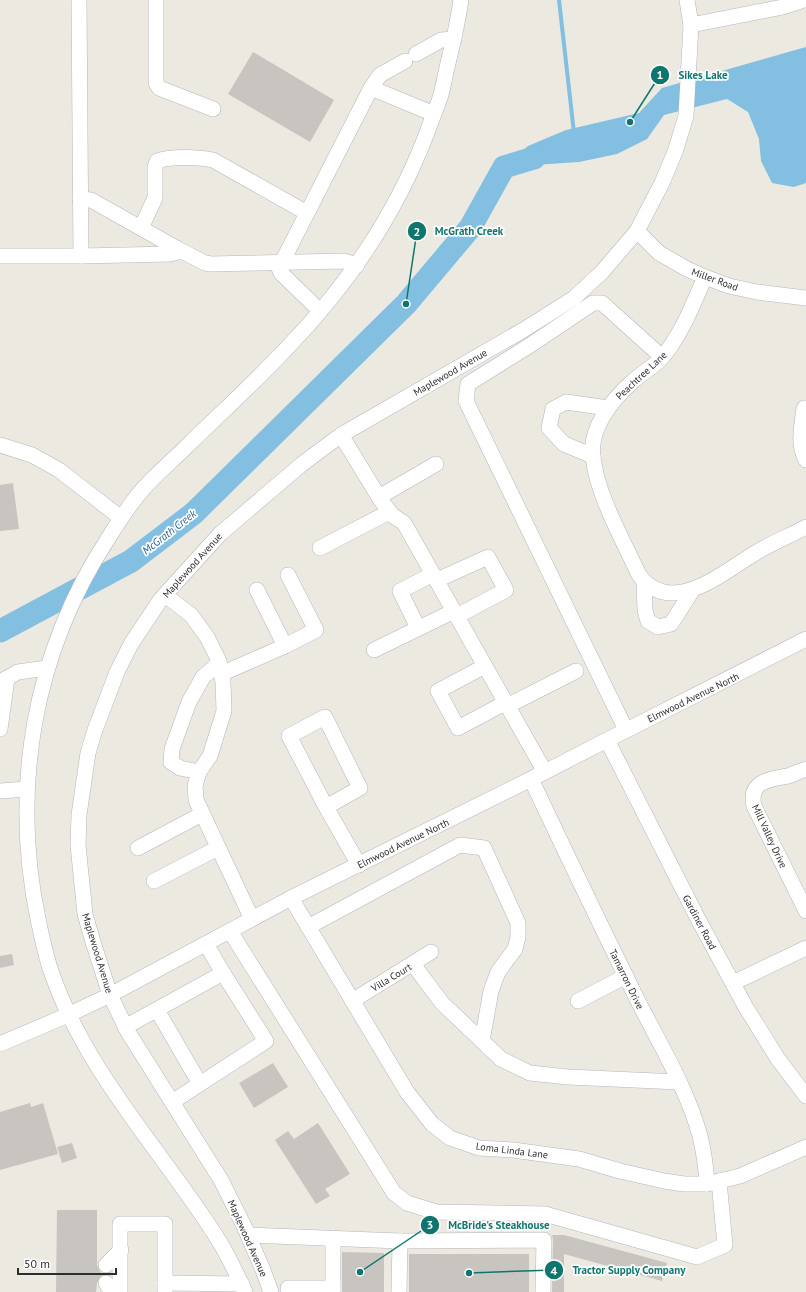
<svg xmlns="http://www.w3.org/2000/svg" width="806" height="1292" font-family="'PT Sans',sans-serif">
  <style>
    .water { fill: #82bfe1 }
    .lines { fill: none; stroke-linecap: round; stroke-linejoin: round }
    .stream { stroke: #82bfe1; stroke-width: 4 }
    .river { stroke: #82bfe1; stroke-width: 23 }
    .building { fill: #c8c5c0 }
    .minor-casing { stroke: #b4b6bf; stroke-width: 16 }
    .minor { stroke: #fff; stroke-width: 15 }
    .labels { text-anchor: middle; stroke-width: 3.5; stroke-linejoin: round; paint-order: stroke }
    .street-label { font-size: 10px; fill: #2d2d2d; stroke: #fff }
    .water-label { font-size: 11px; font-style: italic; fill: #1e5f8f; stroke: #fff }
    .leader { fill: none; stroke: #0f766e; stroke-width: 1.5 }
    .callout-dot { fill: #0f766e; stroke: #fff; stroke-width: 1.5 }
    .mark-label { font-size: 12px; text-anchor: middle; font-weight: bold; fill: #fff }
    .callout-label { font-size: 11px; text-anchor: middle; font-weight: bold; fill: #0f766e; stroke: #fff; stroke-width: 3.5; stroke-linejoin: round; paint-order: stroke }
  </style>
  <rect width="100%" height="100%" fill="#ece9e1"/>
  <path class="water" d="M806,47V183L794,187L772,183L761,161L759,139L748,112L727,99L664,115L647,139L617,154L579,162L504,167L528,146L566,130L639,113L662,88Z"/>
  <g class="lines">
    <path class="stream" d="M559,0L574,133"/>
    <path class="river" d="M0,631L131,561L194,513L406,304L470,228L504,167L534,158"/>
  </g>
  <g class="building">
    <path d="M253,52L334,100L310,142L228,94Z"/>
    <path d="M13,483L19,529L0,531V485Z"/>
    <path d="M12,954L14,965L0,968V956Z"/>
    <path d="M273,1063L288,1087L254,1108L239,1083Z"/>
    <path d="M30,1103L31,1107L43,1103L58,1154L0,1170V1112Z"/>
    <path d="M318,1123L350,1174L325,1189L330,1196L316,1204L275,1140L288,1131L294,1139Z"/>
    <path d="M72,1143L77,1158L62,1163L57,1147Z"/>
    <path d="M57,1210H97V1265L100,1272L104,1274L111,1272V1276L106,1274L101,1276L97,1283L96,1292H56Z"/>
    <path d="M552,1235H564L667,1263L662,1281L564,1254V1292H552L553,1240Z"/>
    <path d="M342,1252L384,1253V1292H342Z"/>
    <rect x="409" y="1254" width="120" height="38"/>
  </g>
  <g class="lines">
    <g class="minor-casing">
      <g id="minor">
        <path d="M79,0L81,256L170,254L175,253L178,249L205,263L211,264L344,261L357,265"/>
        <path d="M156,0V83L159,88L213,109"/>
        <path d="M691,25L783,7L804,0"/>
        <path d="M416,54L441,40L454,39"/>
        <path d="M371,88L380,75L405,61"/>
        <path d="M80,199L91,200L178,249"/>
        <path d="M141,228L155,198V167L157,161C171,156 198,157 213,160L307,213"/>
        <path d="M637,231L659,253L687,269L705,277L729,286L757,292L806,298"/>
        <path d="M0,256H81"/>
        <path d="M705,277C694,302 684,328 668,350C659,364 644,371 632,382C612,400 589,428 593,457C597,495 623,540 639,575C672,619 724,571 757,552C773,542 790,536 806,527"/>
        <path d="M320,311L281,273L279,268L371,88L434,114"/>
        <path d="M804,408C802,426 797,444 806,460"/>
        <path d="M341,435L380,499L392,515L404,523L545,772"/>
        <path d="M0,445L32,455L59,470L121,518"/>
        <path d="M593,456L564,444L549,428L553,409L566,402L608,408"/>
        <path d="M379,497L436,464"/>
        <path d="M320,548L389,512"/>
        <path d="M437,580L488,557L506,590L457,616"/>
        <path d="M644,581L645,610L648,621L658,627L671,624L692,591"/>
        <path d="M257,590L285,646"/>
        <path d="M165,595L191,615L207,637L219,661L223,682L224,711L210,756L199,772L195,786L196,800L252,919"/>
        <path d="M418,628L400,591L433,574"/>
        <path d="M374,650L454,611"/>
        <path d="M485,666L438,691L458,728L505,703"/>
        <path d="M221,674L285,646L316,630L288,575"/>
        <path d="M0,682L18,672L47,668"/>
        <path d="M507,706L576,671"/>
        <path d="M0,729L7,678"/>
        <path d="M626,730L466,401L468,384L532,344L593,303H602L662,357"/>
        <path d="M607,740L697,917L745,1006L778,1059L806,1096"/>
        <path d="M806,769C800,771 794,774 788,776C770,779 748,781 754,806L806,911"/>
        <path d="M199,772L180,768L171,762L172,749L189,702L203,677L219,663"/>
        <path d="M531,779C565,851 599,922 634,993C657,1040 686,1085 700,1136C704,1152 706,1168 707,1184"/>
        <path d="M0,791L26,789"/>
        <path d="M326,807L360,788L325,717L289,736L326,807L359,865"/>
        <path d="M138,848L202,814"/>
        <path d="M154,881L218,848"/>
        <path d="M291,898L407,1092L432,1124L450,1138L479,1148L513,1150L579,1159L620,1171L664,1181L684,1184H707L740,1176L806,1147"/>
        <path d="M308,927L460,845L484,848L518,923V937L515,949L498,972L491,991L482,1041"/>
        <path d="M230,931L394,1193L407,1203L436,1212L545,1214L697,1257L725,1245L719,1181"/>
        <path d="M413,964L442,1003L501,1059L530,1073L568,1077L679,1082"/>
        <path d="M733,983L806,948"/>
        <path d="M352,1001L431,952"/>
        <path d="M578,1001L626,976"/>
        <path d="M157,1010L200,1084"/>
        <path d="M125,1027L223,973L206,944"/>
        <path d="M0,1044L68,1015L110,995L291,898L531,779L607,740L806,639"/>
        <path d="M172,1102L266,1041L223,973"/>
        <path d="M248,1235L400,1241L399,1292"/>
        <path d="M333,1238V1288"/>
        <path d="M400,1241L544,1240L543,1292"/>
        <path d="M106,1265L121,1250"/>
        <path d="M106,1283L112,1292"/>
        <path d="M165,1283L242,1284"/>
        <path d="M288,1288H333V1292"/>
        <path d="M120,1292V1224H165V1292"/>
        <path d="M245,1292C236,1272 226,1251 214,1233C159,1148 86,1071 52,974C46,958 43,941 39,924C10,789 33,653 109,537C119,521 130,504 143,489C156,474 172,461 186,447C220,414 255,382 287,348C349,284 397,213 428,130C432,118 437,107 441,95C444,83 446,71 449,59C454,39 458,20 461,0"/>
        <path d="M271,1292L263,1270L244,1226L221,1180L128,1032L110,995L93,942L85,914L78,845L79,815L88,753L95,730L117,672L131,644L161,599L220,534L302,464L341,435L525,329L574,298L602,272L637,231L662,183L675,152L686,116L691,25L687,0"/>
      </g>
    </g>
    <use href="#minor" class="minor"/>
  </g>
  <g class="labels">
    <g class="street-label">
      <text transform="translate(715 279) rotate(20)" y="4">Miller Road</text>
      <text transform="translate(450 372) rotate(-30)" y="4">Maplewood Avenue</text>
      <text transform="translate(641 375) rotate(-43)" y="4">Peachtree Lane</text>
      <text transform="translate(192 565) rotate(-48)" y="4">Maplewood Avenue</text>
      <text transform="translate(693 697) rotate(-26)" y="4">Elmwood Avenue North</text>
      <text transform="translate(770 836) rotate(65)" y="4">Mill Valley Drive</text>
      <text transform="translate(403 843) rotate(-26)" y="4">Elmwood Avenue North</text>
      <text transform="translate(700 922) rotate(62)" y="4">Gardiner Road</text>
      <text transform="translate(98 953) rotate(73)" y="4">Maplewood Avenue</text>
      <text transform="translate(391 977) rotate(-31)" y="4">Villa Court</text>
      <text transform="translate(627 979) rotate(64)" y="4">Tamarron Drive</text>
      <text transform="translate(512 1150) rotate(7)" y="4">Loma Linda Lane</text>
      <text transform="translate(248 1238) rotate(66)" y="4">Maplewood Avenue</text>
    </g>
    <g class="water-label">
      <text transform="translate(169 532) rotate(-38)" y="4">McGrath Creek</text>
    </g>
  </g>
  <path class="leader" d="M630 122L660 75M406 304L417 231M360 1272L430 1225M469 1273L554 1270"/>
  <g class="callout-dot">
    <circle cx="630" cy="122" r="4"/>
    <circle cx="406" cy="304" r="4"/>
    <circle cx="360" cy="1272" r="4"/>
    <circle cx="469" cy="1273" r="4"/>
    <circle cx="660" cy="75" r="10"/>
    <circle cx="417" cy="231" r="10"/>
    <circle cx="430" cy="1225" r="10"/>
    <circle cx="554" cy="1270" r="10"/>
  </g>
  <g class="mark-label">
    <text x="660" y="79">1</text>
    <text x="417" y="236">2</text>
    <text x="430" y="1229">3</text>
    <text x="554" y="1275">4</text>
  </g>
  <g class="callout-label">
    <text x="703" y="79">Sikes Lake</text>
    <text x="469" y="235">McGrath Creek</text>
    <text x="499" y="1229">McBride's Steakhouse</text>
    <text x="629" y="1274">Tractor Supply Company</text>
  </g>
  <path d="M18 1268v6h98v-6" fill="none" stroke="#2d2d2d" stroke-width="2"/>
  <text x="24" y="1268" font-size="12" fill="#2d2d2d" stroke="#ffffff" stroke-width="3" paint-order="stroke">50 m</text>
</svg>
